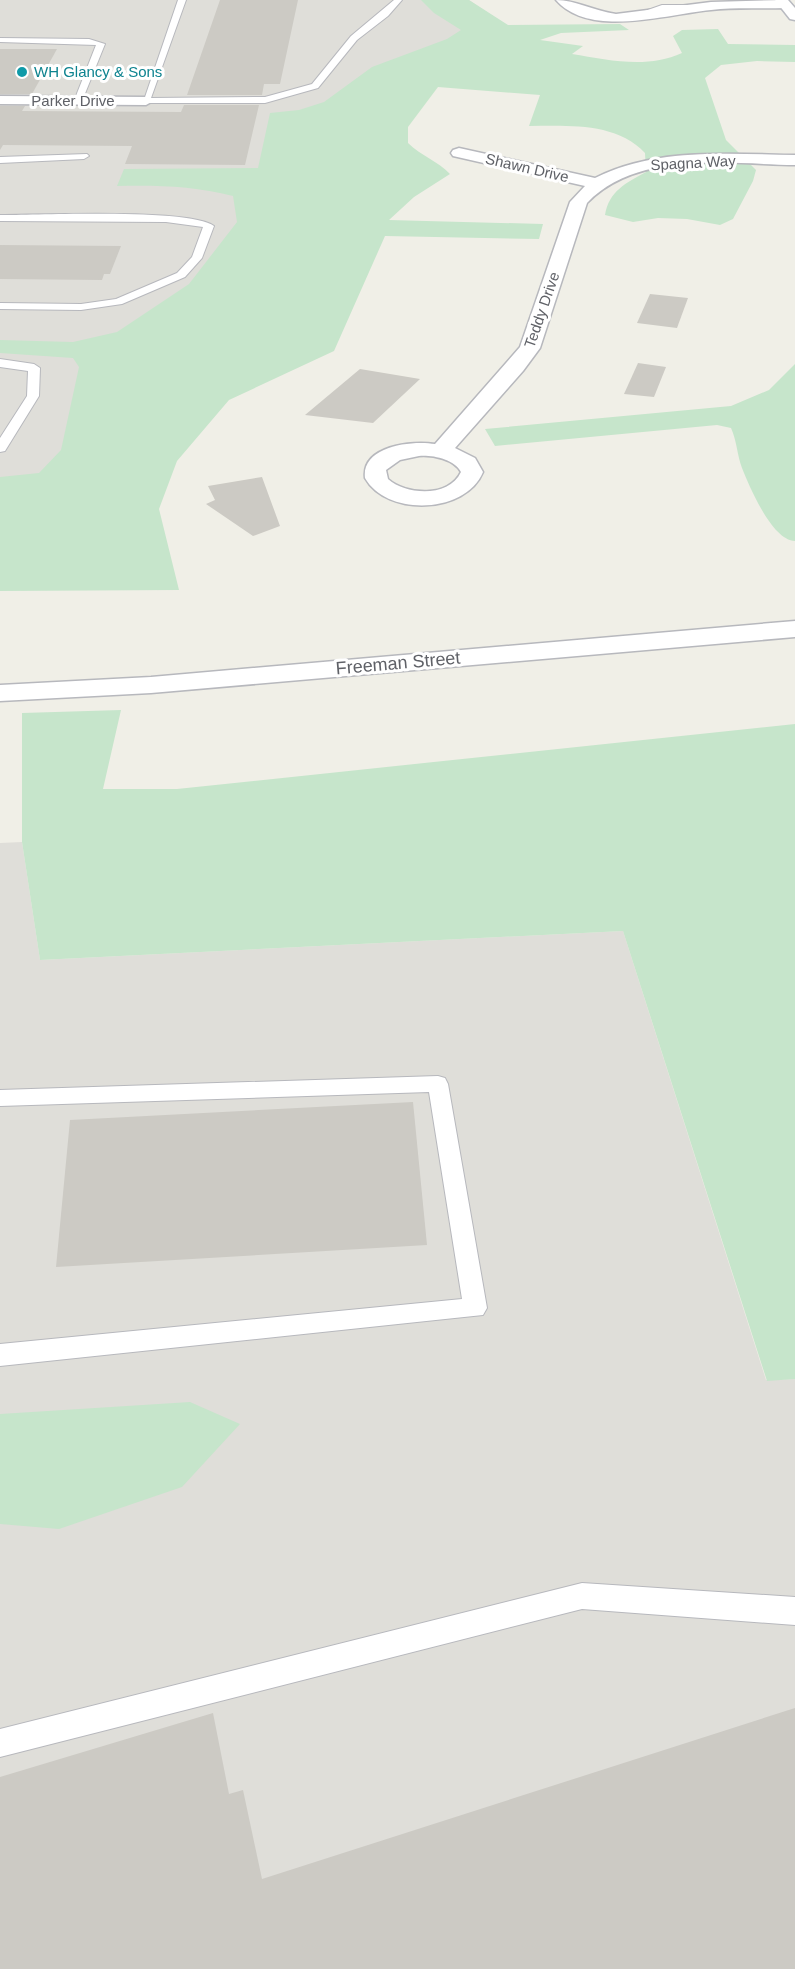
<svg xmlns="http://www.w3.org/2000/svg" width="795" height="1969" font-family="Arial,sans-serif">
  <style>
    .industrial { fill: #dfded9 }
    .green { fill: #c6e5cb }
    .building { fill: #cccac4 }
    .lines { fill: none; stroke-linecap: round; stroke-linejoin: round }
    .lane-casing { stroke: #b7b8bd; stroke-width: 2 }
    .street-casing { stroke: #b7b8bd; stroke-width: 3 }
    .secondary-casing { stroke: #b8bac0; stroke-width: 3 }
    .lane { fill: #fff; fill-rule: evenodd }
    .street { fill: #fff; fill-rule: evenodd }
    .secondary { fill: #fff; fill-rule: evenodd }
    .culture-dot { fill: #0f9aa8; stroke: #fff; stroke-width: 2 }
    .labels { text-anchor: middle; stroke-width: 6; stroke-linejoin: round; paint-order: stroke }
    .far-culture-label { font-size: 15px; fill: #0d838f; stroke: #fff; text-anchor: start }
    .far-street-label { font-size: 15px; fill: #5f6167; stroke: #fff }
    .street-label { font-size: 18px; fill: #5f6167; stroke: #fff }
  </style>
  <rect width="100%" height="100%" fill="#f0efe7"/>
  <g class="industrial">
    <path d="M0,0H469L509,27L386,75L204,345L0,510Z"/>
    <path d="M22,842L40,960L623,931L766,1380L795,1379V1969H0V843Z"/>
  </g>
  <g class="green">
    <path d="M421,0H469L508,25L620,24L629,30L561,33L540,40L583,46L572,54C608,60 647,69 682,53L673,36L682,30L718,29L728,44L795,45V62L757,61L721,65L705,78L726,140L756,170L753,181L733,219L720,225L687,219L658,218L633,222L605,215C609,191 626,183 646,172L645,153C616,122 568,126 529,126L540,95L438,87L408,127V143C421,156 438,161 450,174L414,197L389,220L543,224L539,239L385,236L334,351L229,400L177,461L159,509L179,590L0,591V477L39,473L61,450L79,367L73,358L0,353V340L73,342L117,332L189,284L237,222L233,196C194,186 157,185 117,186L124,169L258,168L270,113L299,110L324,102L372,67L447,39L461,30L434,13Z"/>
    <path d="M795,364V541C772,540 750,488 742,468C737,455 737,441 731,428L717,425L495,446L485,429L731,406L769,390Z"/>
    <path d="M121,710L103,789H177L795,724V1379L767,1381L623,931L40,960L22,842V713Z"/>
    <path d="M190,1402L240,1424L182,1487L59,1529L0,1524V1414Z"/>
  </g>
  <g class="building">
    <path d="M220,0H298L280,84H264L262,95H187Z"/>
    <path d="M0,49H57L32,94H0Z"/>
    <path d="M184,105H259L245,165L125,164L132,146L3,145L0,150V106H25L22,111L181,112Z"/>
    <path d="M0,245L121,246L110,274H104L102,280L0,279Z"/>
    <path d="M650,294L688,298L677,328L637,323Z"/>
    <path d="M638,363L666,367L654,397L624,394Z"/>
    <path d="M360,369L420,379L373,423L305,415Z"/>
    <path d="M262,477L280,526L253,536L206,504L215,500L208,486Z"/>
    <path d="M413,1102L427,1245L56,1267L70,1120Z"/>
    <path d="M795,1708V1969H0V1777L213,1713L229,1794L243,1790L262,1879Z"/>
  </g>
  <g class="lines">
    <g class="lane-casing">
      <g id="lane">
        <path d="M178,0H186L151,98L265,97L312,84L351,36L394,0H402L388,16L357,40L318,88L265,103H143Z"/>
        <path d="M662,5H695L699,7L655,12L659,16L655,18L645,11Z"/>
        <path d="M0,38L89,39L105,44L82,101L78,104L74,101L96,45L0,42Z"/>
        <path d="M87,154L89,156L84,159L0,163V157Z"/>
        <path d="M0,215C37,215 192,208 214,226L202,258L185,277L122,304L81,310L0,309V303L81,304L116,299L177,273L192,257L203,227L166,222L0,221Z"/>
        <path d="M0,359L34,364L40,368L39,396L5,451L0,452V438L27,396L28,371L0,367Z"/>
        <path d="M438,1076L445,1078L448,1084L487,1308L483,1315L0,1366V1344L462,1299L429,1092L0,1106V1090Z"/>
        <path d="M582,1583L795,1597V1625L582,1609L0,1757V1729Z"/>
      </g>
    </g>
    <g class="street-casing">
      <g id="street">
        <path d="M556,0C576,0 594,11 616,14L711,2L785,0L791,4L785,8C760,9 736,7 711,10C667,14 590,39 556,0Z"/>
        <path d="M0,96L146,97L153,101L146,105L0,104Z"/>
        <path d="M459,148L595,178C656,147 729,154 795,155V165C728,164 638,150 587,203L540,348L523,371L455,448L475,458L483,472C466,514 387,517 365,478C361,446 412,440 435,444L520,347L570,202L585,186L453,156L451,153L453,150ZM419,456C433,455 454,459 461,472C449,498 406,495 388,479L386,470L400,460Z"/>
        <path d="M795,621V637L151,693L0,701V685L151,677Z"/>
      </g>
    </g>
    <g class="secondary-casing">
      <path id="secondary" d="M775,0H788L795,8V20L790,19Z"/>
    </g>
    <use href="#lane" class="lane"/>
    <use href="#street" class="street"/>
    <use href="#secondary" class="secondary"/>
  </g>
  <circle class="culture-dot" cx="22" cy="72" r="6"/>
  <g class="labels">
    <g class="far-culture-label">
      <text x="34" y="77">WH Glancy &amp; Sons</text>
    </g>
    <g class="far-street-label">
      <text x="73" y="106">Parker Drive</text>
      <text transform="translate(693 163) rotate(-3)" y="5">Spagna Way</text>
      <text transform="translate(527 168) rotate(13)" y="5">Shawn Drive</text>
      <text transform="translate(542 310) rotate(-71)" y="5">Teddy Drive</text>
    </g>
    <g class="street-label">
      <text transform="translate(398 663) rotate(-5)" y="6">Freeman Street</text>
    </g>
  </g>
</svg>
